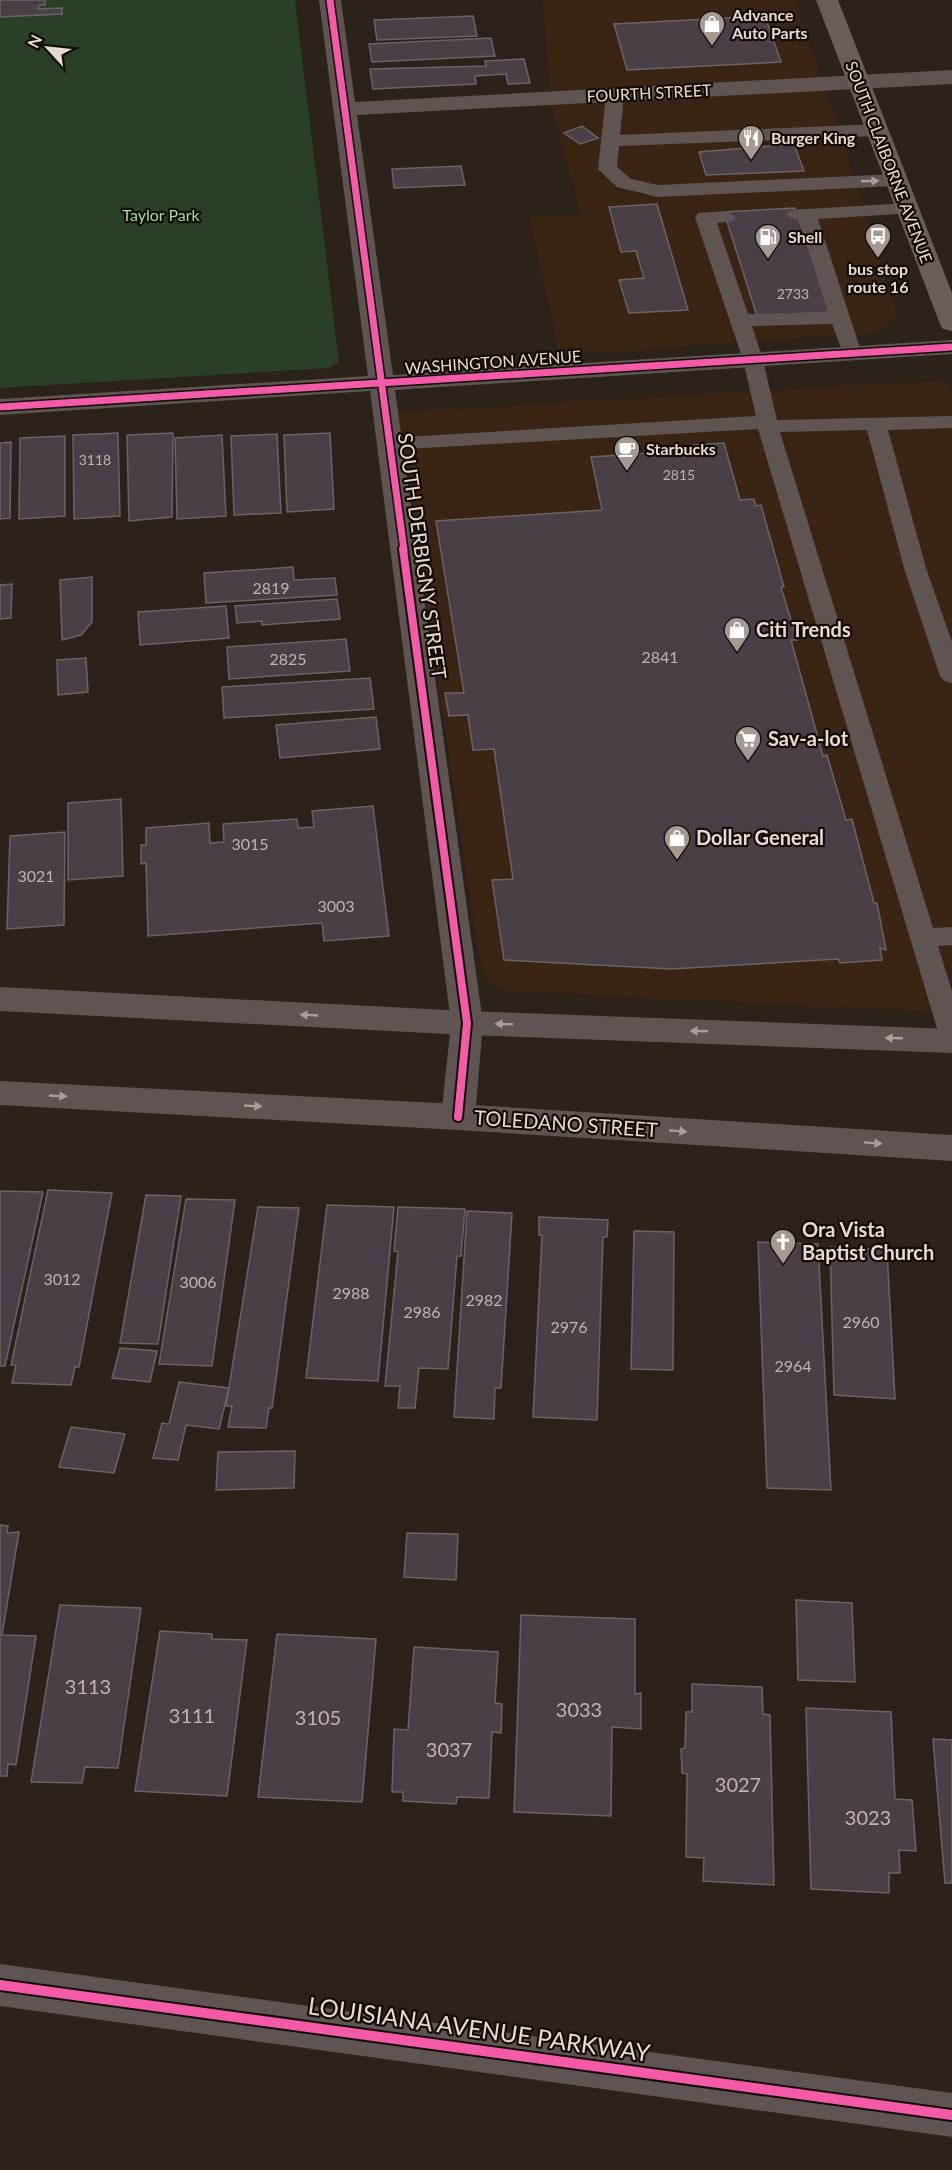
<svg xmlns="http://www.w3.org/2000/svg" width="952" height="2170" font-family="Lato,sans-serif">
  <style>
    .built { fill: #3a2515 }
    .green { fill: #293f26 }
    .building { fill: #494047; stroke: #696364; stroke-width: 1.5 }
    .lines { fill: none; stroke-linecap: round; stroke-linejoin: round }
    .service { fill: #5e5452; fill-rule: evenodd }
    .minor { fill: #5e5452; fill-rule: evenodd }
    .tertiary { fill: #5e5452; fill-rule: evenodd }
    .primary { fill: #695d5a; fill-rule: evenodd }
    .cycleway-far2-casing { stroke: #140c07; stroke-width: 10 }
    .cycleway-far1-casing { stroke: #140c07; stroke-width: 12 }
    .cycleway-casing { stroke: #140c07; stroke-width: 14 }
    .cycleway-far2 { stroke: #f35aa7; stroke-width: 7 }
    .cycleway-far1 { stroke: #f35aa7; stroke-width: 8 }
    .cycleway { stroke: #f35aa7; stroke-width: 10 }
    .oneway { fill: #a99e98 }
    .labels { text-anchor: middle; stroke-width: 4.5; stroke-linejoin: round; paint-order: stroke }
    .far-number-label { font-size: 14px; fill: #bfb4af }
    .far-poi-label { font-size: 16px; font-weight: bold; fill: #e6dbd2; stroke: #140c07; text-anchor: start }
    .far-street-label { font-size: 16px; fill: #e6dbd2; stroke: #140c07 }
    .far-park-label { font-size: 16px; fill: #9ddf9a; stroke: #140c07 }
    .number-label { font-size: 16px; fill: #bfb4af }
    .street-label { font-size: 20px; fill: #e6dbd2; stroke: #140c07 }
    .poi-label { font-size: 20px; font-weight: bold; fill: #e6dbd2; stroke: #140c07; text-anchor: start }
    .near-number-label { font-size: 20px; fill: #bfb4af }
    .near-street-label { font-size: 24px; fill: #e6dbd2; stroke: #140c07 }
  </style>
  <rect width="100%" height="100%" fill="#2b221a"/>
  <g class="built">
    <path d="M543,0H795L838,125L897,316L880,333L560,356L530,216L581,214L552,109Z"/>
    <path d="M947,380L952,394V1013L507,991L490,985L481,969L398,412Z"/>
  </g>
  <path class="green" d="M0,0H295L339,362L329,368L0,388Z"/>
  <g class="building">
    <path d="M0,0H45V5H39L38,9L62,8V14L0,17Z"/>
    <path d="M473,16L477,36L377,40L374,20Z"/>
    <path d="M765,16L781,62L627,70L614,24Z"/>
    <path d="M491,38L495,56L372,62L369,44Z"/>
    <path d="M524,59L530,83L508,84L506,74L475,76L476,84L373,89L370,69L486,66L485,61Z"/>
    <path d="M582,126L598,138L580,144L564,133Z"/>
    <path d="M794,144L804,171L706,175L699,152Z"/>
    <path d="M461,166L465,185L394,188L392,169Z"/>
    <path d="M657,204L688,310L629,313L619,280L644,278L636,251L621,252L609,207Z"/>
    <path d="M795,208L831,312L757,316L724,212Z"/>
    <path d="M118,433L120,516L74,519L73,435Z"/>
    <path d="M173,433L172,517L129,521L127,435Z"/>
    <path d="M330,433L334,509L287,512L284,435Z"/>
    <path d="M277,434L281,513L234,515L231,436Z"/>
    <path d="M222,435L226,516L177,519L175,438Z"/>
    <path d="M65,436V516L19,519L20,438Z"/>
    <path d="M11,442L10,518L0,519V443Z"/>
    <path d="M724,443L740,500L754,499L756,506L761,505L784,587H781L797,640H791L823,756L827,755L846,820L852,819L874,903H877L886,950L880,948L882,960L840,963L838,959L671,969L504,960L492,880L513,879L494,749L473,750L468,715L449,716L445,693H464L436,521L602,510L591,457L695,450L694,445Z"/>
    <path d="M293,567L294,580L335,578L337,595L206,603L204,573Z"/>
    <path d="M92,577V622L81,635L62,640L60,580Z"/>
    <path d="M12,584L11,618L0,619V585Z"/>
    <path d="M337,599L340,619L262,625V621L237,623L235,606Z"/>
    <path d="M226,606L229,638L140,645L138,612Z"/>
    <path d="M346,639L350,671L229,679L227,647Z"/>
    <path d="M86,658L88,692L58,695L57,660Z"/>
    <path d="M370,678L374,709L224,718L222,687Z"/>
    <path d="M376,717L380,749L280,758L276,725Z"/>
    <path d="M121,799L123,876L68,880V803Z"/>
    <path d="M373,806L389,936L324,941L322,923L148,936L146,863L141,864V845H146V828L209,823L210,843L224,842L223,824L297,819L298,828L314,827L312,811Z"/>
    <path d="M65,832L64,925L7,929L10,836Z"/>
    <path d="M48,1190L112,1193L79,1367H75L71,1385L12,1383L16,1365H11Z"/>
    <path d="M0,1191L43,1192L5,1366H0Z"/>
    <path d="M146,1195L181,1196L158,1344L120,1343Z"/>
    <path d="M186,1199L235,1200L212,1366L159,1364Z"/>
    <path d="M327,1205L394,1207L378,1381L306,1378Z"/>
    <path d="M258,1207L299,1208L272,1408H269L266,1428L228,1427L232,1406H226Z"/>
    <path d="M398,1207L465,1209L461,1256H457L448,1369L419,1368L415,1408H398L400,1386H385L398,1252L394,1251Z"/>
    <path d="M467,1211L512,1213L501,1388H495L494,1419L454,1417Z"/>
    <path d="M539,1217L608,1220L607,1237H603L597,1420L533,1417L542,1235H539Z"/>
    <path d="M634,1231L674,1232L673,1370L631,1369Z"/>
    <path d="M758,1242L818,1244L831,1490L767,1488Z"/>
    <path d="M830,1247L887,1250L895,1399L834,1395Z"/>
    <path d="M120,1348L157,1351L150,1382L112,1378Z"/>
    <path d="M179,1382L229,1388L219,1429L186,1425L178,1460L153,1458L162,1423L169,1424Z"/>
    <path d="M71,1427L125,1434L114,1473L59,1467Z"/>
    <path d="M295,1451L294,1488L216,1490L218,1452Z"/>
    <path d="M0,1525L8,1526L7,1533L19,1532L2,1635L36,1636L16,1765L8,1764L7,1776H0Z"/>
    <path d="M407,1533L458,1534L456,1580L404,1577Z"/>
    <path d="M796,1600L852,1603L855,1682L798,1680Z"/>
    <path d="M60,1605L141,1608L118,1768L85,1767L82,1783L31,1782Z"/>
    <path d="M521,1615L635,1619V1694L641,1693V1729L612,1727L611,1816L514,1812Z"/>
    <path d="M160,1631L212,1634V1639L247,1640L227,1796L135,1791Z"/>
    <path d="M277,1634L376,1639L362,1802L258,1797Z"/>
    <path d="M414,1647L498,1652L495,1703L502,1704L501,1733L492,1732L489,1798L457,1797L456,1804L403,1801V1792H392L394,1729L408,1730Z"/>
    <path d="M692,1684L762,1687L763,1714L770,1715L774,1885L703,1881L704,1858L686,1857L687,1774L682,1773L681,1749L685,1748L686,1712H692Z"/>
    <path d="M806,1708L891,1712L895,1799L912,1800L916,1851L899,1850L900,1873H889V1893L811,1889Z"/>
    <path d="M933,1739L952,1740V1883H945Z"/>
  </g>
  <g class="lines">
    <g class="service">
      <path d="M615,90L624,95L620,135L877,124L886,130L877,136L619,146L617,167L631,179L658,185L896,174L905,180L896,186L658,197L617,187L598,169L606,95Z"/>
      <path d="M908,203L918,209L915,213L818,219L862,354L859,358H845L832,324L752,326L763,360L777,420L952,416V428L888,430L926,568L952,642V683L944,681L940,676L904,568L867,430L780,432L933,928L952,927V945L938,946L952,991V1045L943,1042L939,1035L758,429L389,450L382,448L378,444L382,440L389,438L756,416L743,360L695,217L698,213L726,211L736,217L733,221L717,223L748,314L828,312L799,220L790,218L787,214L790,210Z"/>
    </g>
    <g class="minor">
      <path d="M319,0H341L355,102L952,70V84L357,115L393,375L952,340V354L395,390L483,1023L475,1117L470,1126L458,1130L446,1126L441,1117L451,1023L370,391L0,415V399L368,376Z"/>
      <path d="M0,1964L952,2093V2137L0,2006Z"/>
    </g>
    <g class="tertiary">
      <path d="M0,987L467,1011L952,1029V1053L467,1035L0,1011Z"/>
      <path d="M0,1081L458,1104L952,1135V1161L458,1130L0,1105Z"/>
    </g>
    <path class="primary" d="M816,0H838L952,293V331L943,329L940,324Z"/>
    <g class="cycleway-far2-casing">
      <g id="cycleway-far2">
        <path d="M330,0L404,550"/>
        <path d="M0,407L952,347"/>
      </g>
    </g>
    <g class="cycleway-far1-casing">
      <path id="cycleway-far1" d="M403,549L467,1023L458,1117"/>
    </g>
    <g class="cycleway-casing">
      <path id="cycleway" d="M0,1985L952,2115"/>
    </g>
    <use href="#cycleway-far2" class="cycleway-far2"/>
    <use href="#cycleway-far1" class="cycleway-far1"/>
    <use href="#cycleway" class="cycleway"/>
  </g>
  <defs><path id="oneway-solid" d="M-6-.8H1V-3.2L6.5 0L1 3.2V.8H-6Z" transform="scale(1.5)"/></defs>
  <g class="oneway">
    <use href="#oneway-solid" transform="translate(870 181) rotate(-2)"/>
    <use href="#oneway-solid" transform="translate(309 1015) rotate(-177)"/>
    <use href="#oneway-solid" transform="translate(504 1024) rotate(-178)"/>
    <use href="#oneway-solid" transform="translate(699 1031) rotate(-178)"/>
    <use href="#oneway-solid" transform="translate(894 1038) rotate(-178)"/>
    <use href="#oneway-solid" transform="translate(58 1096) rotate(3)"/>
    <use href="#oneway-solid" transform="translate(253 1106) rotate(3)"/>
    <use href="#oneway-solid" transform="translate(678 1131) rotate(4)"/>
    <use href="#oneway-solid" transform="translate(873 1143) rotate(4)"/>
  </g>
  <defs>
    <g id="shop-pin" transform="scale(1.35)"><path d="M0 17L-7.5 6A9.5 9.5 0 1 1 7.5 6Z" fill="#a59a92" stroke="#140c07"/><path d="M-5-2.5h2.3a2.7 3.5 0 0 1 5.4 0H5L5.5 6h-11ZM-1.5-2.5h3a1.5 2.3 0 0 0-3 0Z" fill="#fff"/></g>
    <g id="restaurant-pin" transform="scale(1.35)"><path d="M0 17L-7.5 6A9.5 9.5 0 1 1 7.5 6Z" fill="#a59a92" stroke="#140c07"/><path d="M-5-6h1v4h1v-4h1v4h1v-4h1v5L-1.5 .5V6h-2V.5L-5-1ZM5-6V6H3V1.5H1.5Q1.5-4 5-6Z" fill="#fff"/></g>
    <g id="bus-pin" transform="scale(1.35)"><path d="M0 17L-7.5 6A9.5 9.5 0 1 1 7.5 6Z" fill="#a59a92" stroke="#140c07"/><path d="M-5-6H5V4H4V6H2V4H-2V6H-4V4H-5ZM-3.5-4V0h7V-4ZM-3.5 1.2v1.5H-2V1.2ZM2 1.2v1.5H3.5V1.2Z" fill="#fff"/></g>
    <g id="fuel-pin" transform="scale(1.35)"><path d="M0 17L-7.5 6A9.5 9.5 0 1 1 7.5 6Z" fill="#a59a92" stroke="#140c07"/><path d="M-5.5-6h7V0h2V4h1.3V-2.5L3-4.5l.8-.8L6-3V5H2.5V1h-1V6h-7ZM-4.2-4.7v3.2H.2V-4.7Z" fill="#fff"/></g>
    <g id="cafe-pin" transform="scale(1.35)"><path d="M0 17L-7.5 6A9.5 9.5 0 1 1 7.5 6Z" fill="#a59a92" stroke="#140c07"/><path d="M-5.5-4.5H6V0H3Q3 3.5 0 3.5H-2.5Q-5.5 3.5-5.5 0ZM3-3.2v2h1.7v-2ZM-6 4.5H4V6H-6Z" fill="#fff"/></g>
    <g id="supermarket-pin" transform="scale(1.35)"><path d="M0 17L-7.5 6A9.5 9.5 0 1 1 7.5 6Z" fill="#a59a92" stroke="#140c07"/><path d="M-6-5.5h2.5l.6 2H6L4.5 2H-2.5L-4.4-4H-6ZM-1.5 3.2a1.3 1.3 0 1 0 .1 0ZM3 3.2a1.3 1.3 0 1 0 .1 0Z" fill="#fff"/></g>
    <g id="church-pin" transform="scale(1.35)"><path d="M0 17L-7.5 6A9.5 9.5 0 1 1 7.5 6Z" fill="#a59a92" stroke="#140c07"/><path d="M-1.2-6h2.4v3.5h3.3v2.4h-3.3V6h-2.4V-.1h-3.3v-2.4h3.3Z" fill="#fff"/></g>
  </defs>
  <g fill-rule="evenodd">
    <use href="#shop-pin" x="712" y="24"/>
    <use href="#restaurant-pin" x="751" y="138"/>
    <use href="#bus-pin" x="878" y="236"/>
    <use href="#fuel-pin" x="768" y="237"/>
    <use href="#cafe-pin" x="627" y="449"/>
    <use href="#shop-pin" x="737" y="630"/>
    <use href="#supermarket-pin" x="748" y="739"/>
    <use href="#shop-pin" x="677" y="838"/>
    <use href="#church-pin" x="783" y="1242"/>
  </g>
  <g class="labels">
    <g class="far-number-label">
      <text x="793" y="299">2733</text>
      <text x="95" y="465">3118</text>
      <text x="679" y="480">2815</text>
    </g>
    <g class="far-poi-label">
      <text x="732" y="21">Advance<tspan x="732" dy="18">Auto Parts</tspan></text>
      <text x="771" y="144">Burger King</text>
      <text x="788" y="243">Shell</text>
      <text x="878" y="275" text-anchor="middle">bus stop<tspan x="878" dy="18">route 16</tspan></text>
      <text x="646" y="455">Starbucks</text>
    </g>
    <g class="far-street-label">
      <text transform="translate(649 93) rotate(-3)" y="6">FOURTH STREET</text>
      <text transform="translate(889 162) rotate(69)" y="6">SOUTH CLAIBORNE AVENUE</text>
      <text transform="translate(493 362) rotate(-4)" y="6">WASHINGTON AVENUE</text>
    </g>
    <g class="far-park-label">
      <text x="161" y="221">Taylor Park</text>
    </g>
    <g class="number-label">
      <text x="271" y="594">2819</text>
      <text x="660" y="663">2841</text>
      <text x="288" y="665">2825</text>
      <text x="250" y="850">3015</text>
      <text x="36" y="882">3021</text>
      <text x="336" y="912">3003</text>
      <text x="62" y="1285">3012</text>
      <text x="198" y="1288">3006</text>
      <text x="351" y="1299">2988</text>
      <text x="484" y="1306">2982</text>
      <text x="422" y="1318">2986</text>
      <text x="861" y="1328">2960</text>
      <text x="569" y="1333">2976</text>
      <text x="793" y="1372">2964</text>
    </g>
    <g class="street-label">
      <text transform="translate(422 556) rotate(82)" y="7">SOUTH DERBIGNY STREET</text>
      <text transform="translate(566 1124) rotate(4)" y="7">TOLEDANO STREET</text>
    </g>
    <g class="poi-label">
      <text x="756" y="637">Citi Trends</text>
      <text x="768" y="746">Sav-a-lot</text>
      <text x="696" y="845">Dollar General</text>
      <text x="802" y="1237">Ora Vista<tspan x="802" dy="23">Baptist Church</tspan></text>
    </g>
    <g class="near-number-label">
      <text x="88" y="1694">3113</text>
      <text x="579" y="1717">3033</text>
      <text x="192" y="1723">3111</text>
      <text x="318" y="1725">3105</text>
      <text x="449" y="1757">3037</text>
      <text x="738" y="1792">3027</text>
      <text x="868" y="1825">3023</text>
    </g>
    <g class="near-street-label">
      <text transform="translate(479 2030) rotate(8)" y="8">LOUISIANA AVENUE PARKWAY</text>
    </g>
  </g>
  <g transform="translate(48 48) rotate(297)" stroke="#140c07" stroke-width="4.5" paint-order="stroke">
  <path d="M0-4.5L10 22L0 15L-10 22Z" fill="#e6dbd2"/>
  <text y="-9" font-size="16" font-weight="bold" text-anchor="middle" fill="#e6dbd2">N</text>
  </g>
</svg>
